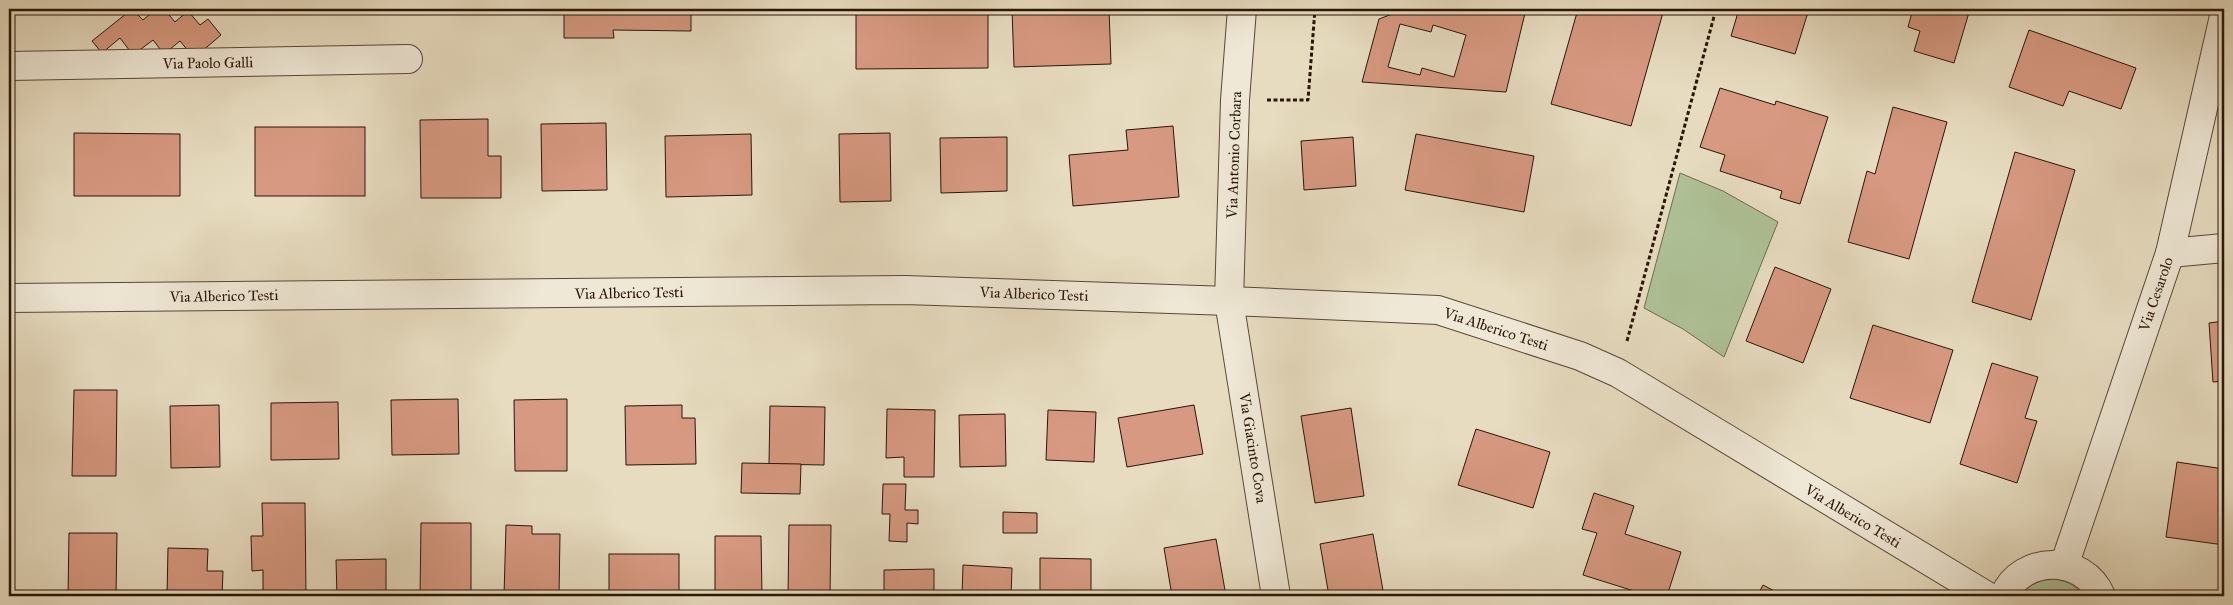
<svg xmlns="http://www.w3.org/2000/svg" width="2233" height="605" font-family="'IM FELL Great Primer',serif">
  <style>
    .green { fill: #afc298; stroke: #6c6c50 }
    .building { fill: #d79981; stroke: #2a1508; fill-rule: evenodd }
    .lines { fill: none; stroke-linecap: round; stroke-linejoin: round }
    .minor-casing { stroke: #594736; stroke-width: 30 }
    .path { stroke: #2a1508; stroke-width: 3; stroke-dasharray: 4 2.5; stroke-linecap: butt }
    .minor { stroke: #efe8d6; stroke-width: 28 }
    .labels { text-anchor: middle; stroke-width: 4; stroke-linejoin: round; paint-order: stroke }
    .street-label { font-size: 15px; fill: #2a1508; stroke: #efe8d6 }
  </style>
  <rect width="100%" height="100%" fill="#e7dcc0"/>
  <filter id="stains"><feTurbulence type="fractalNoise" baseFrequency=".004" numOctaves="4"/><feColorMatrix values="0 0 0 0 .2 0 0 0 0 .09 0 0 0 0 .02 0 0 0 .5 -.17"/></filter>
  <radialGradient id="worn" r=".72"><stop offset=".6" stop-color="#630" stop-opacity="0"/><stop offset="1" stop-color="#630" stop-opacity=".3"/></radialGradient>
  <g class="green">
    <path d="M1680,173L1723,191L1778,222L1724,357L1683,329L1644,308Z"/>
    <path d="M2049,578C2064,580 2075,584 2084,596H2020C2028,586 2036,582 2049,578Z"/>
  </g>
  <g class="building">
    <path d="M132,9L143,20L156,9H164L175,22L188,11L200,25L208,19L221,35L194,58L180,41L164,54L153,40L133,55L120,38L102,53L92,41Z"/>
    <path d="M564,9H691V31L613,30L614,38H564Z"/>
    <path d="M856,9H988V68L856,69Z"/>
    <path d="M1012,9H1109L1111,64L1014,67Z"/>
    <path d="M1405,9H1526L1506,92L1362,82L1379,19ZM1400,24L1431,32L1433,25L1466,35L1454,77L1422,68L1420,75L1388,67Z"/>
    <path d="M1578,9H1664L1631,126L1551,104Z"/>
    <path d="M1739,9H1809L1795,54L1731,36Z"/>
    <path d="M1913,9H1970L1954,63L1914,51L1920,31L1908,27Z"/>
    <path d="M2029,30L2136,68L2121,109L2069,91L2063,106L2009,87Z"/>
    <path d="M1720,88L1775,105L1776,101L1828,117L1800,204L1780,198L1782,191L1720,171L1725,155L1700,147Z"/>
    <path d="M1893,107L1947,122L1909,259L1848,242L1867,171L1875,174Z"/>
    <path d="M488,119V156H501V198H421L420,120Z"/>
    <path d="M606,123L607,190L542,191L541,124Z"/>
    <path d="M1173,126L1179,197L1073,206L1069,155L1128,150L1126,130Z"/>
    <rect x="255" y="127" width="110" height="69"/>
    <path d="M74,133L180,134V196H74Z"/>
    <path d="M890,133L891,201L840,202L839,134Z"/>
    <path d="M751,134L752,195L666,197L665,136Z"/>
    <path d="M1416,134L1534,156L1524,212L1405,190Z"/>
    <path d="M1007,137V191L941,193L940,138Z"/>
    <path d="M1353,137L1356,186L1304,190L1301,141Z"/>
    <path d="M2015,152L2075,170L2031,320L1972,302Z"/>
    <path d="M1775,267L1831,289L1803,363L1746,341Z"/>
    <path d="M2224,321V381L2213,382L2209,323Z"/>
    <path d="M1873,325L1953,350L1930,423L1850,398Z"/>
    <path d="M1992,363L2038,377L2025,418L2037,421L2017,483L1960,464Z"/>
    <path d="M74,390H117L116,476H72Z"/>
    <path d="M458,399L459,454L392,455L391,400Z"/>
    <path d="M567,399V471H515L514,400Z"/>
    <path d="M338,402L339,459L271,460V403Z"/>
    <path d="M219,405L220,467L171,468L170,406Z"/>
    <path d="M682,405V418H695L696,464L626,465L625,406Z"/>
    <path d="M1194,405L1203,454L1127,467L1118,418Z"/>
    <path d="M770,406L825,407L824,465L769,464Z"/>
    <path d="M1351,408L1364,496L1315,503L1301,416Z"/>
    <path d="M887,409L935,410L934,477H904V457L886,458Z"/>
    <path d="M1048,410L1096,412L1094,462L1046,460Z"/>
    <path d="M1005,414L1006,466L960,467L959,415Z"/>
    <path d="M1476,429L1550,452L1533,508L1458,485Z"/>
    <path d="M2177,462L2224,469V545L2166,537Z"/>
    <path d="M742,463L801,464L800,494L741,493Z"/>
    <path d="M883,484H906L905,510H918V524L907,523V542L889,541L890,514H882Z"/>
    <path d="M1594,493L1634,506L1625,534L1681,552L1667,596H1650L1583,575L1597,533L1582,529Z"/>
    <path d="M262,503H305L306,596H263V570L252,571L251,536H263Z"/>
    <path d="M1003,512L1037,513V533H1003Z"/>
    <path d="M421,523H471V596H420Z"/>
    <path d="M506,525L532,526V534H560L559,596H504Z"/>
    <path d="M789,525H831L830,596H788Z"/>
    <path d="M69,533H117L116,596H68Z"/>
    <path d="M1373,534L1384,596H1329L1320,544Z"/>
    <path d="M715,536H761L762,596H715Z"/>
    <path d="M1216,539L1226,596H1172L1164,548Z"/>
    <path d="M168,548L208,549L207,571H223L222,596H167Z"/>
    <rect x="609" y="554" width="70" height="42"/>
    <path d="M1040,558L1091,559V596H1040Z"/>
    <path d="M386,559V596H337L336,560Z"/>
    <path d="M963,565L1012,568L1011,596H962Z"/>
    <path d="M934,569V596H884V570Z"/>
    <path d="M1763,585L1784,596H1757Z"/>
  </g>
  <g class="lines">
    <g class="minor-casing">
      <g id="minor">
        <path d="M1242,9L1235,100L1229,301L1276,596"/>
        <path d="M9,66L408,59"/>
        <path d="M2170,253L2224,248"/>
        <path d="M9,298L905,290L1229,301L1438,310L1580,356L1618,373L1987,596"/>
        <path d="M2064,566L2170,253L2224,16"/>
        <path d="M2004,596C2021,555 2084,554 2101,596"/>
      </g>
    </g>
    <g class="path">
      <path d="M1267,100H1308L1315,9"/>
      <path d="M1627,341L1716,9"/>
    </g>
    <use href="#minor" class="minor"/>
  </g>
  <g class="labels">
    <g class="street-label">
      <text transform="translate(208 63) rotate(-1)" y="5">Via Paolo Galli</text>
      <text transform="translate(1234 155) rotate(-88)" y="5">Via Antonio Corbara</text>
      <text transform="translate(629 293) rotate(-1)" y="5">Via Alberico Testi</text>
      <text transform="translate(1034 294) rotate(2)" y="5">Via Alberico Testi</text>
      <text transform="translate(2156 294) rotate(-71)" y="5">Via Cesarolo</text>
      <text transform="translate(224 296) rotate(-1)" y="5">Via Alberico Testi</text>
      <text transform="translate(1496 329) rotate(18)" y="5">Via Alberico Testi</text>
      <text transform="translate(1253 448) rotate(81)" y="5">Via Giacinto Cova</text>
      <text transform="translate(1853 516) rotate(31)" y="5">Via Alberico Testi</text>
    </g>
  </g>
  <rect width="2233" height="605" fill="none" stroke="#e7dcc0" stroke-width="30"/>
  <rect x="10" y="10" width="2213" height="585" fill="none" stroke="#2a1508" stroke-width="2.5"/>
  <rect x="15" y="15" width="2203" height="575" fill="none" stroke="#2a1508"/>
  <rect width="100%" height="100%" filter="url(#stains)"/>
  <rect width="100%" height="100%" fill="url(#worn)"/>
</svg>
